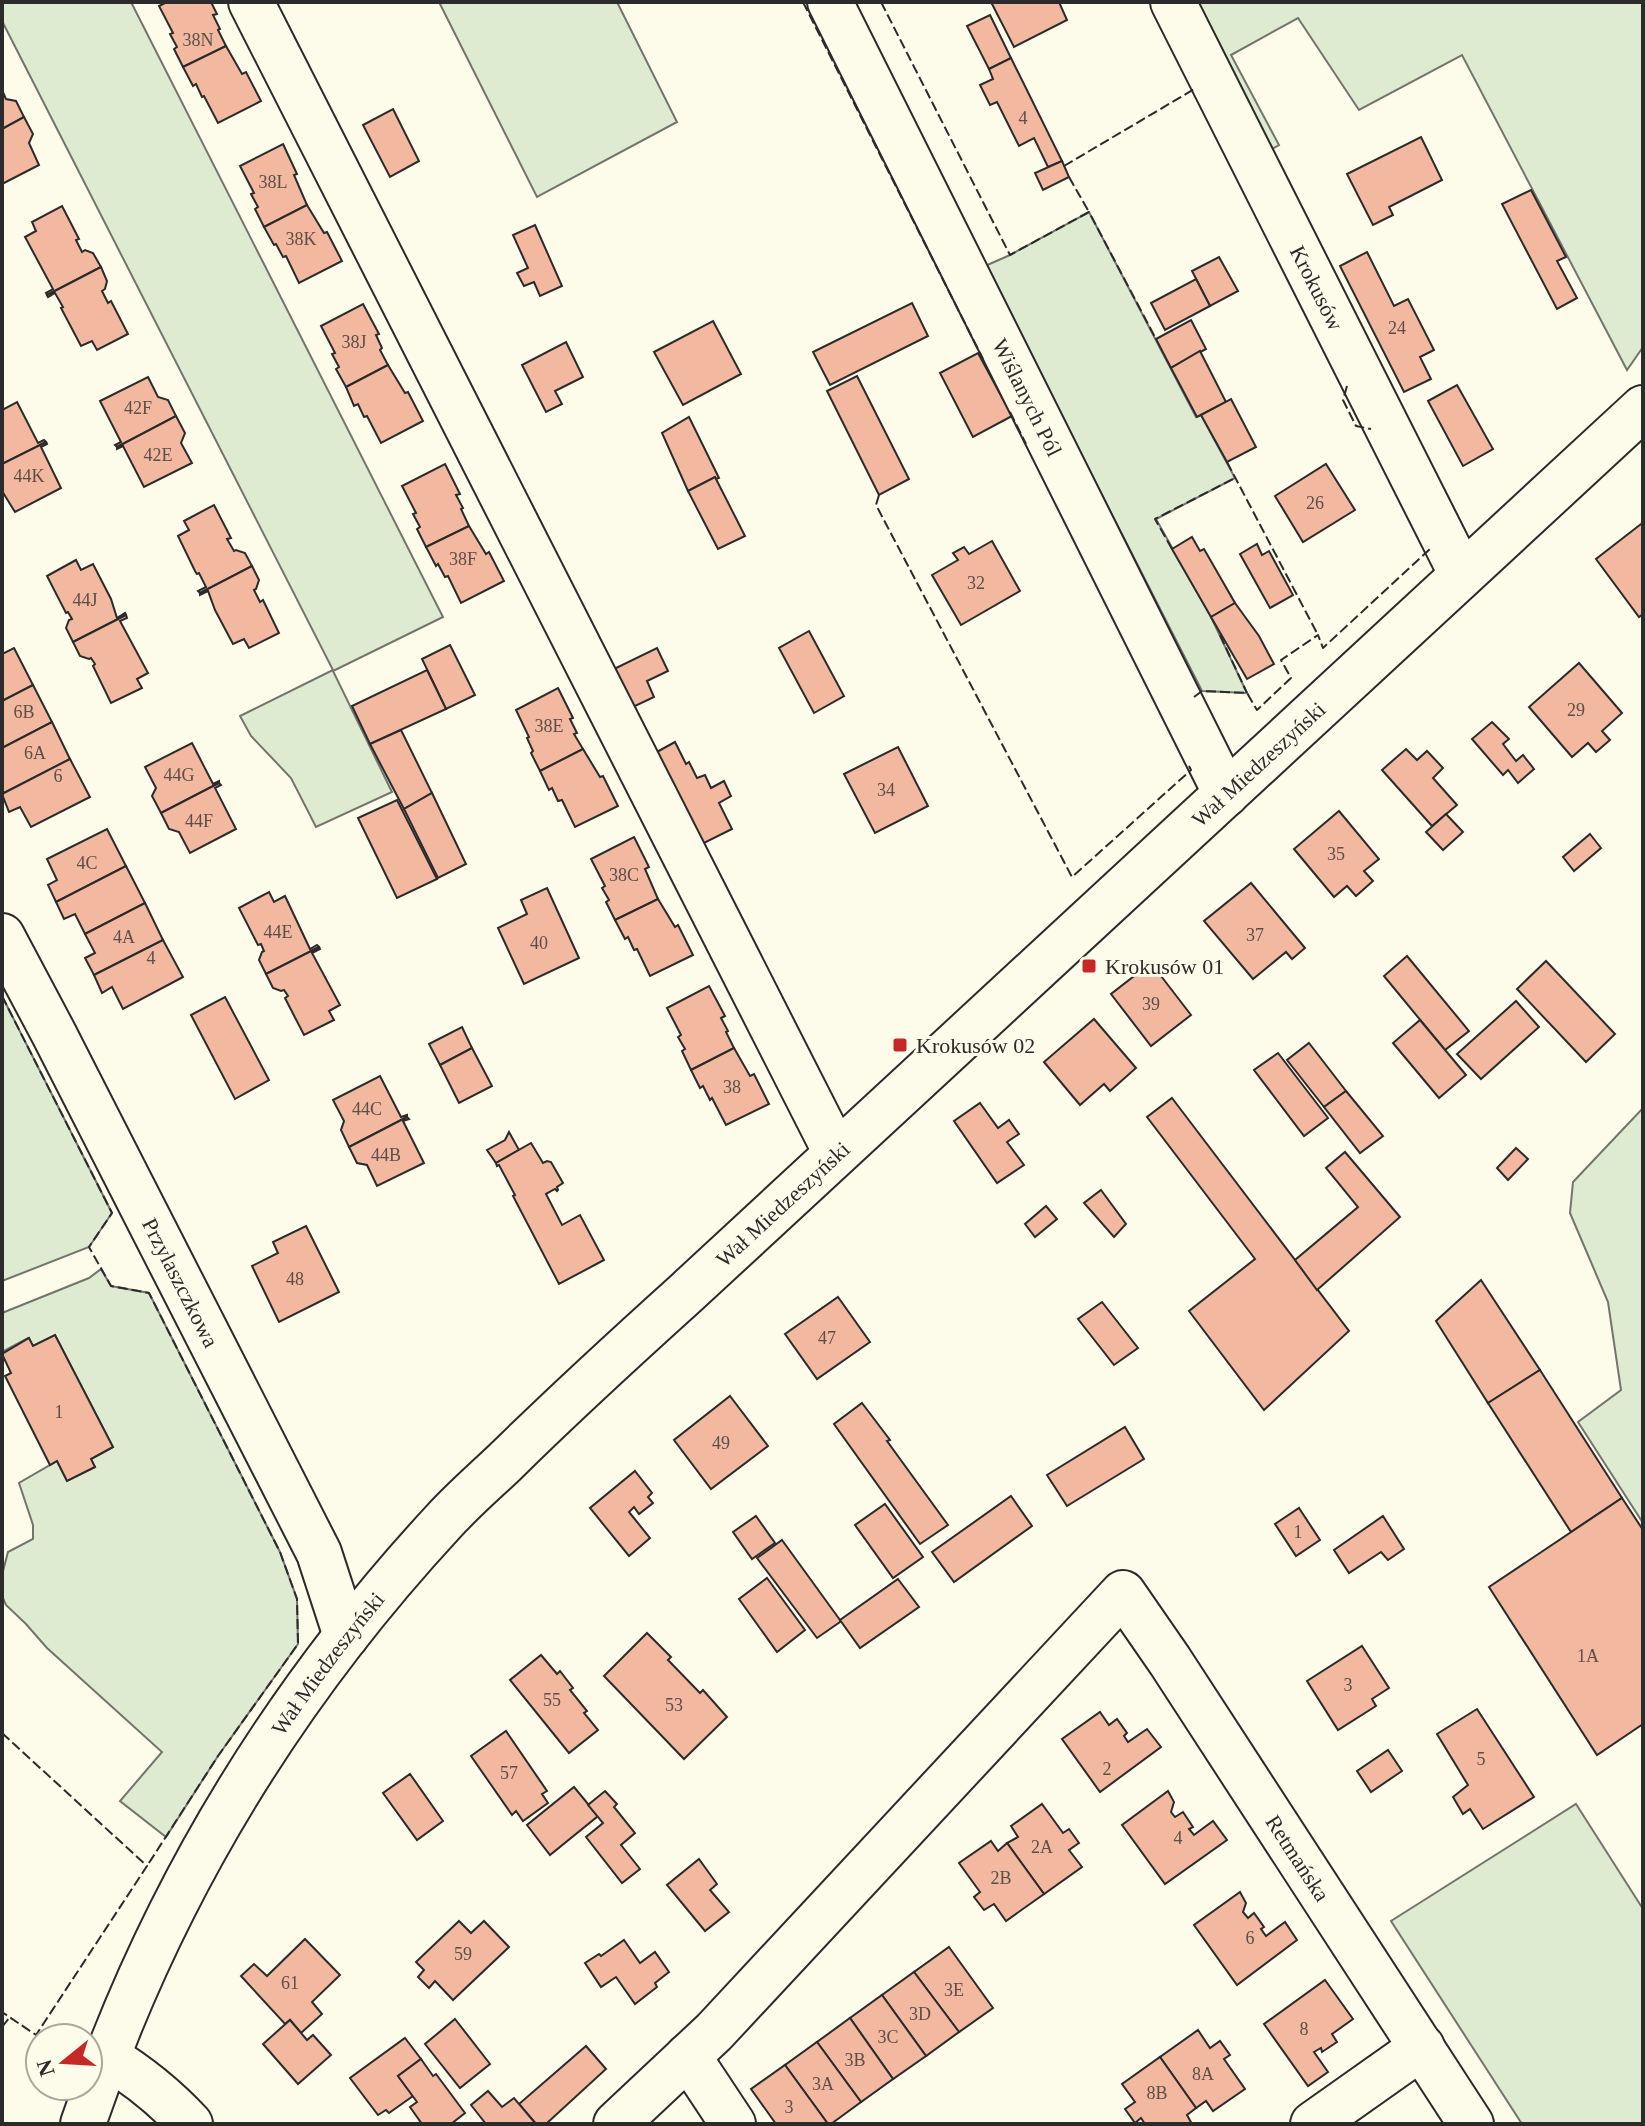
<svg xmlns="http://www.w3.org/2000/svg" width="1645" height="2126" font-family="'Times New Roman',serif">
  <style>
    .green { fill: #deebd1; stroke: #74746e; stroke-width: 2 }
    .building { fill: #f2b8a0; stroke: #2b2b2b; stroke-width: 2 }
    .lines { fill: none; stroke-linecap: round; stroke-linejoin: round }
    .minor-casing { stroke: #2b2b2b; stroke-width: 48 }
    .major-casing { stroke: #2b2b2b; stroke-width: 48 }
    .minor { stroke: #fdfbea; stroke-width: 44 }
    .major { stroke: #fdfbea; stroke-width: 44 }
    .fence { stroke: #2b2b2b; stroke-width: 2; stroke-dasharray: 10 4; stroke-linecap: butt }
    .poi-dot { fill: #c62828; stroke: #fdfbea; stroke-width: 3 }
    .labels { text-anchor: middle; stroke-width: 6; stroke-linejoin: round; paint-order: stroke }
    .number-label { font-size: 18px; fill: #5d4e48 }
    .street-label { font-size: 22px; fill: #2b2b2b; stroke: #fdfbea }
    .poi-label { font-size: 22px; fill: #2b2b2b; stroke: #fdfbea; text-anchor: start }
  </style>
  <rect width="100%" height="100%" fill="#fdfbea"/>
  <g class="green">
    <path d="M2,2H131L443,617L333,671L392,792L316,827L291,778L251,736L240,716L333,670L2,21Z"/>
    <path d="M439,2H617L677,122L537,197Z"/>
    <path d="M1185,2H1643V347L1627,370L1462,55L1359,110L1298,18L1231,55L1279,145L1263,154Z"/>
    <path d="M1089,212L1196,417L1201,415L1235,478L1156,519L1211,617L1247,693L1202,691L985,266L1010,255Z"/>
    <path d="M2,996L112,1213L89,1247L2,1281Z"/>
    <path d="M1643,1108V1523L1578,1422L1621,1390L1608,1302L1570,1213L1573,1182Z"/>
    <path d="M101,1269L111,1286L149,1293L280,1552L297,1599L298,1644L218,1756L166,1837L120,1801L162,1752L47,1648L26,1624L6,1605L2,1596V1575L8,1552L33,1539V1525L19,1483L57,1461L67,1481L95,1467L91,1459L113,1447L55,1335L33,1346L28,1338L2,1352V1313L89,1278Z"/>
    <path d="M1576,1804L1643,1909V2124H1522L1391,1921Z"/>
  </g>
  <g class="building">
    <path d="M167,2H211L217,14L213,15L220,29L218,30L226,46L183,67L174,49L177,47L170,34L173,33L159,6Z"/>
    <path d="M991,2H1059L1067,20L1014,47Z"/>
    <path d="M990,15L1011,58L989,69L967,26Z"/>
    <path d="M226,46L242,74L246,72L261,101L218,123L204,96L202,97L196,84L193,86L183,67Z"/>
    <path d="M1011,58L1062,161L1048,167L1034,138L1019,146L997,102L990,105L980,85L993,79L989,69Z"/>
    <path d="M2,90L6,99L16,101L24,117L2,129Z"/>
    <path d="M393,109L419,161L390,177L363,125Z"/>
    <path d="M24,117L33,134L29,143L39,165L2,184V129Z"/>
    <path d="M1421,137L1442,180L1389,207L1393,215L1373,225L1347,174Z"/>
    <path d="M283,144L297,174L294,175L307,205L264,227L255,209L258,207L251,194L254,193L240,166Z"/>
    <path d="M1062,161L1069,177L1043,190L1035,173Z"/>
    <path d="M1531,190L1566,257L1557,261L1577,298L1557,309L1502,204Z"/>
    <path d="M307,205L324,233L327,232L342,261L299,283L286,256L283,257L276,244L274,245L264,227Z"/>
    <path d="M62,206L79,239L76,240L82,252L85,250L93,253L101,267L47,295L46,293L53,289L25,237L36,231L32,222Z"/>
    <path d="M535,225L562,286L540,296L534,282L524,286L517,273L528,268L513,235Z"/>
    <path d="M1367,252L1394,306L1408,299L1434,350L1420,357L1431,379L1404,392L1340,266Z"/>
    <path d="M1219,257L1238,291L1210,306L1192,271Z"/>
    <path d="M101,267L107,281L105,289L102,291L108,303L111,301L128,334L97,350L92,341L81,346L61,308L63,307L55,293L48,297L47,295Z"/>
    <path d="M1196,279L1210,306L1165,330L1151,303Z"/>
    <path d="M912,303L928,336L830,385L813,352Z"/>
    <path d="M363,304L379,334L376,335L382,348L380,350L388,365L346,387L336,369L339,367L332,354L335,353L321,326Z"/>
    <path d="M1191,320L1206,349L1171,368L1156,339Z"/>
    <path d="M713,321L741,374L683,405L654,352Z"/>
    <path d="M566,342L583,377L555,391L562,404L546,412L522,365Z"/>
    <path d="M1200,351L1226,402L1197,417L1171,368Z"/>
    <path d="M978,353L1012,416L973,437L940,373Z"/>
    <path d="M388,365L405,393L408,392L423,421L381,443L367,416L364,417L358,404L354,406L346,387Z"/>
    <path d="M857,376L909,479L879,495L827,391Z"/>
    <path d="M148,377L158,397L168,400L176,416L117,447L115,445L121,442L100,401Z"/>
    <path d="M1457,385L1493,449L1463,466L1428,401Z"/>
    <path d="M1231,399L1256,447L1227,462L1201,415Z"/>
    <path d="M17,402L38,443L44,440L46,442L2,464V410Z"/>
    <path d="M176,416L185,433L181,443L192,463L144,487L123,446L117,449V447Z"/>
    <path d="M689,417L719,478L716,479L715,477L688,491L662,433Z"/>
    <path d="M46,442L47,444L41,447L61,488L15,512L2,491V464Z"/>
    <path d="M445,464L460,494L456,495L463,508L461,509L469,526L426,547L417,529L420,527L413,514L416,513L402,486Z"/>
    <path d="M1326,464L1355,510L1303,542L1275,496Z"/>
    <path d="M715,477L745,536L718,549L688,491Z"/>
    <path d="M214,505L231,538L227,539L234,551L236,550L245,553L252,566L200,593L198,591L206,587L199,573L197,574L195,571L178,536L189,530L184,521Z"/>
    <path d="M1641,524L1643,526V614L1639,617L1596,559Z"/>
    <path d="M469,526L486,554L489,552L504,581L461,603L448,576L445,577L438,564L436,566L426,547Z"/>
    <path d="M1192,537L1200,551L1204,549L1235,603L1211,617L1172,549Z"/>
    <path d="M992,541L1020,591L961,625L932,575L958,560L953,553L964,547L969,554Z"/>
    <path d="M1257,544L1262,555L1269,551L1293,595L1270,608L1240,554Z"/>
    <path d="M76,560L81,570L93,564L111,599L117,618L125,613L126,615L73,642L66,628L69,620L72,619L68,612L66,613L47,576Z"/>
    <path d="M252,566L259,580L256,589L254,590L260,602L263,600L279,633L249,648L244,639L233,644L215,610L208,591L200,595V593Z"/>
    <path d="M1235,603L1259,636L1274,664L1247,679L1211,617Z"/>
    <path d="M126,615L127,618L120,621L148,673L137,679L142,688L111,703L93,666L95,664L91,658L89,659L80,656L73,642Z"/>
    <path d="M809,631L844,696L814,713L779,648Z"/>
    <path d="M450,645L475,695L446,709L422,659Z"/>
    <path d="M14,648L33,685L2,701V654Z"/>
    <path d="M657,648L668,671L647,681L654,697L633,707L614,669Z"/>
    <path d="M1579,663L1622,713L1602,731L1610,740L1596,752L1588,743L1572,757L1529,707Z"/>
    <path d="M427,670L446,709L370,744L352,706Z"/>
    <path d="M33,685L52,722L2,748V701Z"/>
    <path d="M558,688L573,718L570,719L577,733L574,734L583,749L540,771L531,753L533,751L527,738L529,737L516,710Z"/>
    <path d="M52,722L70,759L2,794V748Z"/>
    <path d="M1492,722L1509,739L1503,744L1516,761L1523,755L1534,769L1518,783L1508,770L1503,775L1472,739Z"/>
    <path d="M401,730L432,793L404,809L370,744Z"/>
    <path d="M675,742L686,764L689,762L697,778L705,775L711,788L724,781L731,796L719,803L732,829L702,844L655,753Z"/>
    <path d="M192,743L213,784L219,781V783L161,813L152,796L156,788L145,767Z"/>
    <path d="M898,747L928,806L875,833L844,774Z"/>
    <path d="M583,749L600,777L603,776L618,806L575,827L562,800L558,801L552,788L549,790L540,771Z"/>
    <path d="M1406,749L1417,760L1427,751L1443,768L1433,778L1457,805L1432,826L1382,770Z"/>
    <path d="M70,759L90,797L31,827L20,807L9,812L2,794Z"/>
    <path d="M219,783L221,785L215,788L236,829L190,853L179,832L169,829L161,813Z"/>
    <path d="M432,793L466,864L438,878L404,809Z"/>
    <path d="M397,800L437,879L397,898L358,818Z"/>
    <path d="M1339,811L1379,859L1364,871L1373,881L1356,896L1347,886L1334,897L1294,849Z"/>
    <path d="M1446,814L1463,832L1443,850L1426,832Z"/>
    <path d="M107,829L126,866L56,902L48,885L57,880L47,859Z"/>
    <path d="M1590,834L1601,848L1574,871L1563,857Z"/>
    <path d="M634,837L649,867L645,869L658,899L615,920L606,902L609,900L602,888L605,886L591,859Z"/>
    <path d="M126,866L145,903L85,934L75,914L64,919L56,902Z"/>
    <path d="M1251,883L1305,948L1292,959L1286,952L1253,979L1204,921Z"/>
    <path d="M547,888L579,958L524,984L498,928L527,914L521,900Z"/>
    <path d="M269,892L274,902L285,896L310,949L317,945L319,947L266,974L259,960L262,952L264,951L261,944L258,945L239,908Z"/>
    <path d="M658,899L675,927L678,925L693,955L650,976L637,949L634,950L628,937L625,939L615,920Z"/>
    <path d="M145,903L163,940L94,975L85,958L95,953L85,934Z"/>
    <path d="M163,940L183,977L123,1009L112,987L102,993L94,975Z"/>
    <path d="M319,947L320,949L312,953L340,1005L329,1011L334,1020L304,1035L285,998L288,996L284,990L281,991L273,988L266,974Z"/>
    <path d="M1407,956L1469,1031L1445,1050L1384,976Z"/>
    <path d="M1546,961L1615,1034L1586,1062L1517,989Z"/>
    <path d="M1151,963L1191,1015L1151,1046L1111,994Z"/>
    <path d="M709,986L725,1016L721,1018L728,1031L726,1032L734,1048L691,1070L682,1051L685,1049L678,1037L681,1035L667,1008Z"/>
    <path d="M225,997L269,1080L235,1099L191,1015Z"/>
    <path d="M1516,1001L1539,1027L1481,1079L1457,1054Z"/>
    <path d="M1094,1019L1136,1068L1110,1091L1104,1084L1080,1105L1044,1062Z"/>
    <path d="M1420,1020L1466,1075L1439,1098L1393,1043Z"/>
    <path d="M462,1027L472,1048L440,1065L429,1044Z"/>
    <path d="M1309,1043L1346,1091L1324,1107L1287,1060Z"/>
    <path d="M472,1048L492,1086L459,1103L440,1065Z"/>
    <path d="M734,1048L750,1076L754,1074L769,1104L726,1125L712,1098L710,1100L703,1086L700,1088L691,1070Z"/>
    <path d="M1278,1053L1328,1118L1304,1136L1254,1070Z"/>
    <path d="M380,1076L401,1117L407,1115V1117L349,1147L341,1130L344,1121L333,1100Z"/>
    <path d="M1346,1091L1383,1136L1360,1153L1324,1107Z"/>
    <path d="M1172,1098L1349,1331L1264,1410L1189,1311L1255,1259L1147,1117Z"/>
    <path d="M980,1103L998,1128L1009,1120L1019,1134L1007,1142L1024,1165L997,1183L954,1121Z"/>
    <path d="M407,1117L409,1119L403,1121L424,1163L377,1186L367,1165L357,1163L349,1147Z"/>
    <path d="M509,1132L519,1150L496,1163L487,1150L505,1140Z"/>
    <path d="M531,1143L543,1163L547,1161L551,1162L563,1183L557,1187L558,1190L557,1191L555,1189L546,1194L562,1225L580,1215L604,1260L559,1284L513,1196L515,1195L499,1165L497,1166L496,1163Z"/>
    <path d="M1516,1148L1528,1159L1508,1180L1497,1168Z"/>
    <path d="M1345,1152L1400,1217L1317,1290L1295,1260L1358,1207L1326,1168Z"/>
    <path d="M1101,1190L1126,1224L1114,1237L1084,1203Z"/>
    <path d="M1046,1206L1057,1219L1035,1237L1025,1224Z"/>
    <path d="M306,1226L339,1292L279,1322L252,1266L278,1253L273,1242Z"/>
    <path d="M1481,1280L1540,1370L1488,1403L1436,1321Z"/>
    <path d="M838,1297L870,1342L817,1379L785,1334Z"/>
    <path d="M1102,1302L1138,1348L1114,1365L1078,1319Z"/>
    <path d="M55,1335L113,1447L91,1459L95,1467L67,1481L57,1461L50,1465L5,1376L11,1373L2,1354L29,1338L33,1346Z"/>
    <path d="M1540,1370L1622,1498L1571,1532L1488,1403Z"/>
    <path d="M730,1396L768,1446L711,1489L674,1440Z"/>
    <path d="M862,1403L890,1440L887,1441L948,1525L920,1544L834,1424Z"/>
    <path d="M1125,1427L1144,1459L1067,1506L1047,1475Z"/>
    <path d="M635,1471L652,1493L648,1497L653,1503L639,1514L634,1507L629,1512L650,1538L629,1556L590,1508Z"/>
    <path d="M1011,1496L1032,1526L954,1582L932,1552Z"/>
    <path d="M1622,1498L1643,1530V1724L1597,1755L1489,1587Z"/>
    <path d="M885,1504L923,1557L893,1578L855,1525Z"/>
    <path d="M1299,1508L1320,1540L1296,1556L1275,1524Z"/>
    <path d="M756,1516L775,1543L752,1559L733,1532Z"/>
    <path d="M1383,1516L1404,1549L1388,1560L1381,1552L1349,1573L1334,1550Z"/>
    <path d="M782,1540L840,1620V1622L817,1638L757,1558Z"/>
    <path d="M767,1578L805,1630L777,1652L739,1599Z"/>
    <path d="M898,1579L919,1607L860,1648L840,1620Z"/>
    <path d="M647,1633L671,1657L668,1660L700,1693L703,1690L727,1717L684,1759L604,1676Z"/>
    <path d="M1362,1646L1389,1688L1372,1699L1376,1706L1338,1730L1307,1681Z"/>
    <path d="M541,1655L557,1674L560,1671L573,1688L570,1690L587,1711L584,1713L598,1730L569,1753L510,1680Z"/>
    <path d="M1477,1709L1534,1797L1483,1829L1470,1809L1463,1814L1453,1797L1468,1785L1437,1734Z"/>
    <path d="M1100,1712L1109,1725L1117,1719L1127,1733L1124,1736L1128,1742L1147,1729L1161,1747L1100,1792L1062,1739Z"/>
    <path d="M506,1731L547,1791L542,1794L548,1803L523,1821L516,1811L512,1815L471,1756Z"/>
    <path d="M1388,1750L1402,1771L1371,1792L1357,1771Z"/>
    <path d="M410,1774L443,1821L417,1840L383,1793Z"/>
    <path d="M574,1787L598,1816L550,1855L527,1825Z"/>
    <path d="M605,1791L617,1804L614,1807L635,1833L621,1845L640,1869L622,1883L586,1837L603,1823L588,1805Z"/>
    <path d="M1168,1791L1174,1802L1171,1812L1175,1817L1183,1812L1193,1827L1189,1829L1194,1835L1213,1821L1227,1840L1165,1884L1122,1825Z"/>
    <path d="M1042,1804L1063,1833L1069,1829L1079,1843L1069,1850L1082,1867L1044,1894L1007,1843L1018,1837L1011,1826Z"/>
    <path d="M991,1841L998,1851L1007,1843L1044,1894L1006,1921L994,1904L984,1910L974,1897L980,1892L959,1863Z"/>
    <path d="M699,1859L717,1884L710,1890L729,1912L705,1931L667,1885Z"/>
    <path d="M1240,1892L1246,1903L1243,1912L1248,1918L1254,1913L1264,1927L1261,1929L1266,1936L1285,1922L1297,1940L1237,1985L1194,1925Z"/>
    <path d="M459,1921L471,1933L484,1921L509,1947L453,2000L435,1981L429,1988L418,1977L424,1970L416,1962Z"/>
    <path d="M305,1939L340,1975L312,2002L322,2014L301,2033L290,2020L285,2024L241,1976L254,1964L267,1976Z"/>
    <path d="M624,1940L640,1963L655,1952L669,1972L655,1983L657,1987L635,2004L616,1977L601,1987L585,1963L599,1954L601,1956Z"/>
    <path d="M949,1947L993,2008L959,2032L914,1972Z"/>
    <path d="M914,1972L959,2032L926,2056L882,1995Z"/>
    <path d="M1325,1980L1353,2019L1332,2034L1337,2042L1322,2052L1321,2048L1314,2052L1328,2072L1308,2086L1264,2024Z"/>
    <path d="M882,1995L926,2056L893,2079L850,2018Z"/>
    <path d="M850,2018L893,2079L861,2102L817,2042Z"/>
    <path d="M455,2019L490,2064L460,2088L425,2044Z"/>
    <path d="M290,2020L307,2040L313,2035L331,2055L298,2084L263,2044Z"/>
    <path d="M1198,2030L1210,2048L1220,2041L1230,2055L1224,2059L1245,2089L1213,2111L1206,2101L1196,2108L1160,2057Z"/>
    <path d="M405,2038L421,2059L398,2076L413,2096L389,2113L386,2110L378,2115L350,2078Z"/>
    <path d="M817,2042L861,2102L831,2124H828L785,2065Z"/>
    <path d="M586,2046L606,2069L546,2124H536L519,2104Z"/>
    <path d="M1160,2057L1196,2108L1187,2115L1192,2124H1145L1141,2118L1135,2123L1125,2109L1135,2102L1122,2084Z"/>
    <path d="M421,2059L433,2076L436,2074L465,2113L451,2124H422L410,2107L417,2102L398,2076Z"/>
    <path d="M785,2065L828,2124H776L751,2089Z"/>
    <path d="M488,2091L502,2107L514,2098L536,2124H486L471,2105Z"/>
  </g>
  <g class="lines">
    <g class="minor-casing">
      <g id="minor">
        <path d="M251,2L836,1153"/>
        <path id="s1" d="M830,2L1226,794"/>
        <path id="s2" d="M1173,2L1462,575"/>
        <path id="s3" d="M2,936L54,1034L319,1553L346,1636"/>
        <path d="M106,2056C139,2076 164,2096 190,2124"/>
        <path d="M688,2056L733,2124"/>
        <path id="s4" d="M616,2124L714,2032L1123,1593L1170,1661L1471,2124"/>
        <path d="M1313,2124L1422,2047"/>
      </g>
    </g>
    <g class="major-casing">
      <g id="major">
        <path id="s5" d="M83,2124C159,1898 281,1697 443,1522C462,1501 484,1482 504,1463C563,1405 624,1349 685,1294L1643,408"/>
      </g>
    </g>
    <use href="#minor" class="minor"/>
    <use href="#major" class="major"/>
    <g class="fence">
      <path d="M803,2L983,359"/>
      <path d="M881,2L1010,255L1089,212L1156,339"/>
      <path d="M1064,166L1196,88"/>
      <path d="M1069,177L1089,212"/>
      <path d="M1347,386L1343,400L1356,426L1371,429"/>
      <path d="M1010,412L1026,444"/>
      <path d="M1227,462L1318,635"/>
      <path d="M879,495L876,505L1072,877L1191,770L1189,766"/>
      <path d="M1172,549L1155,519L1235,478"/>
      <path d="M1220,635L1247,693"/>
      <path d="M1194,697L1202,691L1247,693L1257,710L1291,678L1281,660L1318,635L1323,648L1430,549"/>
      <path d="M2,996L112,1213L89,1247L111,1286L149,1293L280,1552L297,1599L298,1644L218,1756L147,1866"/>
      <path d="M2,1733L147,1866L36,2035L2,2012"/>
      <path d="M2,2027L10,2017"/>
    </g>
  </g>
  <g class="poi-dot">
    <rect x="1081" y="958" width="16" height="16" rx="4"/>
    <rect x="892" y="1037" width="16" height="16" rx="4"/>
  </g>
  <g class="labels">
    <g class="number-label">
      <text x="198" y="46">38N</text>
      <text x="1023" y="124">4</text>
      <text x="273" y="188">38L</text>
      <text x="301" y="245">38K</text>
      <text x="1397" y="334">24</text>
      <text x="354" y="348">38J</text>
      <text x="138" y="414">42F</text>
      <text x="158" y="461">42E</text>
      <text x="29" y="482">44K</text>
      <text x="1315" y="509">26</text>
      <text x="463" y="565">38F</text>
      <text x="976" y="589">32</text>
      <text x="85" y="606">44J</text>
      <text x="1576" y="716">29</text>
      <text x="24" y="718">6B</text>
      <text x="549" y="732">38E</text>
      <text x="35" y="759">6A</text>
      <text x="179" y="781">44G</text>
      <text x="58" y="782">6</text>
      <text x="886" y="796">34</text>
      <text x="199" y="827">44F</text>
      <text x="1336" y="860">35</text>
      <text x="87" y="869">4C</text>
      <text x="624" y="881">38C</text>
      <text x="278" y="938">44E</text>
      <text x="1255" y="941">37</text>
      <text x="124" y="943">4A</text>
      <text x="539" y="949">40</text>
      <text x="151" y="964">4</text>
      <text x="1151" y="1010">39</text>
      <text x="732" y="1093">38</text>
      <text x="367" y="1115">44C</text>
      <text x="386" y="1161">44B</text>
      <text x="295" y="1285">48</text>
      <text x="827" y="1344">47</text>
      <text x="59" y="1418">1</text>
      <text x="721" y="1449">49</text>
      <text x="1298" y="1538">1</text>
      <text x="1588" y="1662">1A</text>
      <text x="1348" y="1691">3</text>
      <text x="552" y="1706">55</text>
      <text x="674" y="1711">53</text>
      <text x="1481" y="1765">5</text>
      <text x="1107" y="1775">2</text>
      <text x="509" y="1779">57</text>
      <text x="1178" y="1844">4</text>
      <text x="1042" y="1853">2A</text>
      <text x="1001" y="1884">2B</text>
      <text x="1250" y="1944">6</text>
      <text x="463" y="1960">59</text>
      <text x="290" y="1989">61</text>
      <text x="954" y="1996">3E</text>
      <text x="920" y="2020">3D</text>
      <text x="1304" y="2035">8</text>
      <text x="888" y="2043">3C</text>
      <text x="855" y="2066">3B</text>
      <text x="1203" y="2080">8A</text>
      <text x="823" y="2090">3A</text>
      <text x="1157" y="2099">8B</text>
      <text x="789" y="2113">3</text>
    </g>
    <g class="street-label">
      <text dy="8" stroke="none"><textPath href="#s2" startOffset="320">Krokusów</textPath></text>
      <text dy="8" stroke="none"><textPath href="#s1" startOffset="442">Wiślanych Pól</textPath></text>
      <text dy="8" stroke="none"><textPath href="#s5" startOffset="1820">Wał Miedzeszyński</textPath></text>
      <text dy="8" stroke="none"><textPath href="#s5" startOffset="1172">Wał Miedzeszyński</textPath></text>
      <text dy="8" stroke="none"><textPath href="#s3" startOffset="390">Przylaszczkowa</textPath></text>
      <text dy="8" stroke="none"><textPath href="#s5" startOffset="524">Wał Miedzeszyński</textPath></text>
      <text dy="8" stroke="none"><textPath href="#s4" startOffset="1052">Retmańska</textPath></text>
    </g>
    <g class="poi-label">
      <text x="1105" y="974">Krokusów 01</text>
      <text x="916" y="1053">Krokusów 02</text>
    </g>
  </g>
  <rect width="1645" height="2126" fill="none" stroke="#2b2b2b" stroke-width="8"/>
  <g transform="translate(64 2062) rotate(252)"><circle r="38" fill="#fdfbea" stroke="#a9a89e" stroke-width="2"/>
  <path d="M0-6L14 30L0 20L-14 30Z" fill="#c62828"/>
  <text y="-12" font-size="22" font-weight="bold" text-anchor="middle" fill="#2b2b2b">N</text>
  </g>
</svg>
